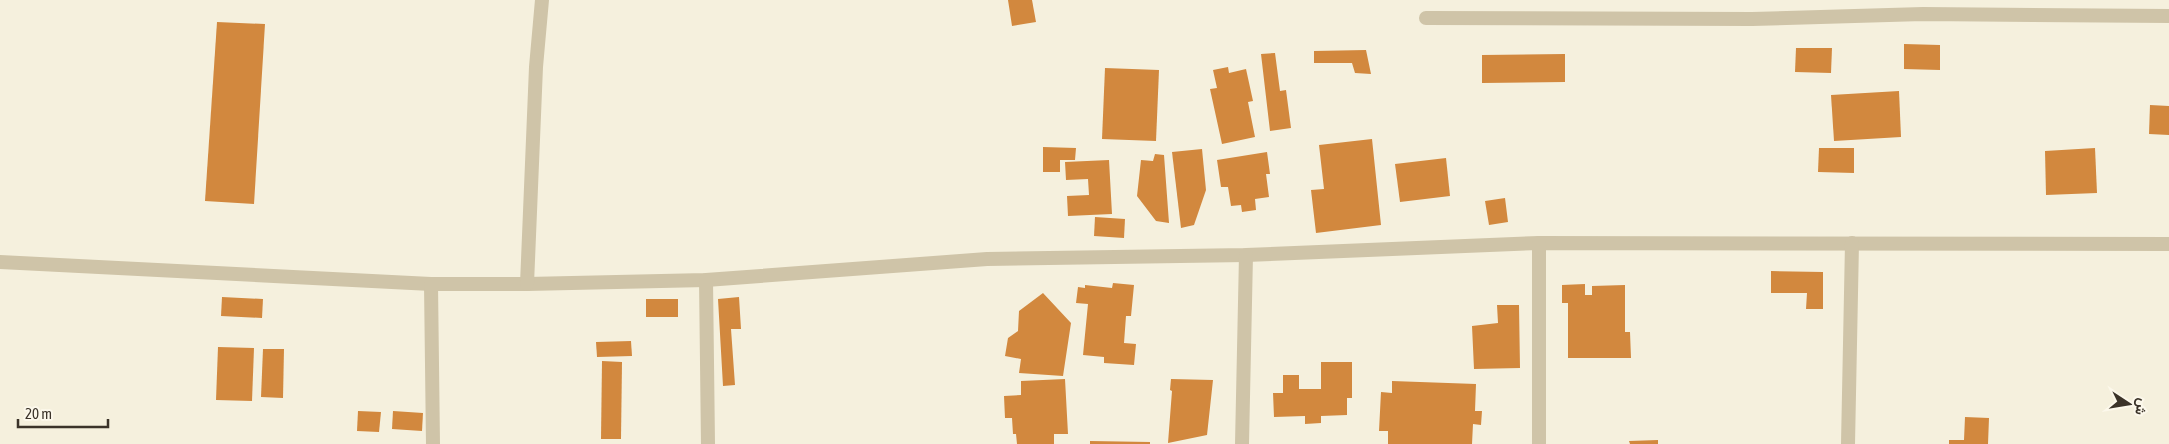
<svg xmlns="http://www.w3.org/2000/svg" width="2169" height="444" font-family="'Asap Condensed',Vazirmatn,sans-serif">
  <style>
    .building { fill: #d2883e }
    .lines { fill: none; stroke-linecap: round; stroke-linejoin: round }
    .minor { stroke: #cfc4a8; stroke-width: 14 }
  </style>
  <rect width="100%" height="100%" fill="#f5f0dd"/>
  <g class="building">
    <path d="M1008,0H1032L1036,22L1012,26Z"/>
    <path d="M217,22L265,24L254,204L205,201Z"/>
    <path d="M1904,44L1940,45V70L1904,69Z"/>
    <path d="M1796,48H1832L1831,73L1795,72Z"/>
    <path d="M1366,50L1371,74L1355,73L1352,63H1314V51Z"/>
    <path d="M1275,53L1280,91L1286,90L1291,128L1270,131L1261,54Z"/>
    <path d="M1565,54V82L1482,83V55Z"/>
    <path d="M1228,67L1229,73L1246,69L1253,101L1248,102L1255,137L1222,144L1210,89L1217,88L1213,70Z"/>
    <path d="M1105,68L1159,70L1156,141L1102,139Z"/>
    <path d="M1899,91L1901,137L1834,141L1831,95Z"/>
    <path d="M2150,105L2169,106V135L2149,134Z"/>
    <path d="M1372,139L1381,225L1316,233L1311,190L1324,189L1319,145Z"/>
    <path d="M1043,147L1076,148L1075,160H1060V172H1043Z"/>
    <path d="M1819,148H1854V173L1818,172Z"/>
    <path d="M2095,148L2097,193L2046,195L2045,151Z"/>
    <path d="M1202,149L1206,190L1194,225L1181,228L1172,152Z"/>
    <path d="M1267,152L1270,174H1266L1269,197L1255,199L1256,210L1242,212L1241,205L1231,206L1228,187H1221L1217,160Z"/>
    <path d="M1155,154L1164,155L1169,223L1156,221L1137,196L1141,160L1153,161Z"/>
    <path d="M1446,158L1450,196L1400,202L1395,164Z"/>
    <path d="M1109,160L1112,214L1068,216L1067,196L1089,195L1088,179L1066,180L1065,162Z"/>
    <path d="M1505,198L1508,222L1489,225L1485,201Z"/>
    <path d="M1095,217L1125,219L1124,238L1094,236Z"/>
    <path d="M1771,271L1823,272V309H1806L1807,293H1771Z"/>
    <path d="M1113,283L1134,285L1131,316H1126L1124,343L1136,344L1134,365L1104,363V357L1083,355L1088,304L1076,303L1078,287L1085,288V285L1112,288Z"/>
    <path d="M1585,284V295H1592V286L1625,285V332H1630L1631,358H1568V303H1562V285Z"/>
    <path d="M1043,293L1071,323L1063,376L1019,373L1021,359L1005,356L1008,338L1018,331L1019,311Z"/>
    <path d="M222,297L263,299L262,318L221,316Z"/>
    <path d="M739,297L741,329H731L735,385L723,386L718,299Z"/>
    <rect x="646" y="299" width="32" height="18"/>
    <path d="M1497,305H1519L1520,368L1474,369L1472,326L1498,323Z"/>
    <path d="M631,341L632,356L597,357L596,342Z"/>
    <path d="M218,347L254,348L252,401L216,400Z"/>
    <path d="M263,349H284L283,398L261,397Z"/>
    <path d="M602,361L622,362L621,439H601Z"/>
    <path d="M1321,362H1352V398H1347V415L1321,416V423L1305,424V416L1274,417L1273,393H1283V375H1299V389H1321Z"/>
    <path d="M1065,379L1068,434H1054V444H1017L1016,434H1013L1012,418H1005L1004,396L1021,395V381Z"/>
    <path d="M1171,379L1213,380L1207,435L1168,443L1172,391L1170,390Z"/>
    <path d="M1392,381L1476,384L1475,411H1482L1481,425L1473,424L1472,444H1388V431H1379L1381,392L1392,393Z"/>
    <path d="M358,411L381,412L379,432L357,431Z"/>
    <path d="M393,411L423,413L422,431L392,429Z"/>
    <path d="M1965,417L1989,418L1988,444H1949V440H1964Z"/>
    <path d="M1658,440V444H1630L1629,441Z"/>
    <path d="M1090,441L1150,442V444H1090Z"/>
  </g>
  <g class="lines">
    <g class="minor">
      <path d="M1426,18L1752,19L1923,14L2169,16"/>
      <path d="M0,262L431,284H527L706,280L987,259L1246,255L1539,243L2169,244"/>
      <path d="M706,280L708,444"/>
      <path d="M431,284L433,444"/>
      <path d="M527,284L536,67L542,0"/>
      <path d="M1242,444L1246,255"/>
      <path d="M1539,444V243"/>
      <path d="M1848,444L1852,243"/>
    </g>
  </g>
  <g transform="translate(2129 404) rotate(102)" stroke="#fcf8eb" stroke-width="4" paint-order="stroke">
  <path d="M0-4L9 19L0 12L-9 19Z" fill="#3b3329"/>
  <text y="-8" font-size="14" font-weight="bold" text-anchor="middle" fill="#3b3329">ش</text>
  </g>
  <path d="M18 419v8h90v-8" fill="none" stroke="#3b3329" stroke-width="2.5"/>
  <text x="25" y="419" font-size="15" fill="#3b3329" stroke="#fcf8eb" stroke-width="4" paint-order="stroke">20 m</text>
</svg>
